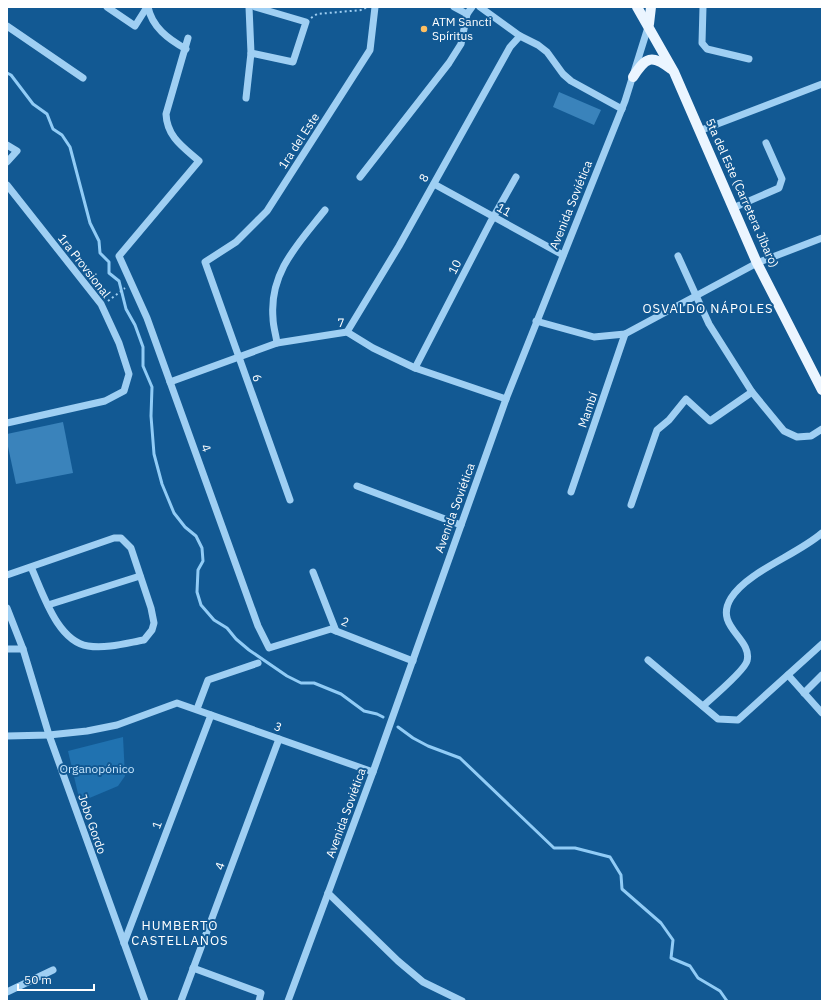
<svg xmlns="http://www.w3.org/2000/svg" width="829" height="1008" font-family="'IBM Plex Sans',sans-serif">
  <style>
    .green { fill: #2072b0 }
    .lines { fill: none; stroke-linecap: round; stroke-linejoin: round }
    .stream { stroke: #91ccf6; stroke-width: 3 }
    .building { fill: #3a83bb }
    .path { stroke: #9fcff3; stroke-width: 2; stroke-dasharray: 2 3; stroke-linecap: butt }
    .minor { stroke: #9fcff3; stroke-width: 7 }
    .major { stroke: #ebf5ff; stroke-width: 10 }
    .poi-dot { fill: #ffbf61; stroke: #125993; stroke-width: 1.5 }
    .labels { text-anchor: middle; stroke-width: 4; stroke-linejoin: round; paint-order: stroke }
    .poi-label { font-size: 12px; fill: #fff; stroke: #125993; text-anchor: start }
    .street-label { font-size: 12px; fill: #fff; stroke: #125993 }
    .park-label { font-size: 12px; fill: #c7e6fd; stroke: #125993 }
    .neighbourhood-label { font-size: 13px; letter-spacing: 1px; fill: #fff; stroke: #125993 }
  </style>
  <rect width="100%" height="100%" fill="#125993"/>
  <path class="green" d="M123,737L125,776L118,786L80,802L68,751Z"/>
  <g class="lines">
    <g class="stream">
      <path d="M7,73L11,75L33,104L47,114L53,129L62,135L70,147L90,223L99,241L100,253L109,262V273L119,281L126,309L135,325L143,347V366L152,387L151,416L154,454L162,484L174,513L185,527L196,536L202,548L203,561L198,570L197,592L201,605L214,620L227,628L236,639L249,650L287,676L301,683H314L341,694L364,711L377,714L383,717"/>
      <path d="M398,727L413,738L428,746L460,758L554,848H575L610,857L621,875L622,889L661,923L673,940L671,958L690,966L698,978L720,991L727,1001"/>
    </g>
  </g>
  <g class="building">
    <path d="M559,92L601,110L594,125L553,107Z"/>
    <path d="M63,422L73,473L16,484L7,442V434Z"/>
  </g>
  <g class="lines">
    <g class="path">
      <path d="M311,18L317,14L362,10L367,7"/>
      <path d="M108,301L125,288"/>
    </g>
    <g class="minor">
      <path d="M107,7L135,26L147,7"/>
      <path d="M148,7C152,27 168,39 186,49"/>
      <path d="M454,7L467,14"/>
      <path d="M480,7L520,36L538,45L547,52L563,74L571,81L622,109"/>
      <path d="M703,7L702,43L707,49L749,59"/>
      <path d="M7,26L83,78"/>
      <path d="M188,38L166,114C167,137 183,147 199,161L119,256L147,318L258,626L269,648L331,629L413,661"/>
      <path d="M251,53L293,62L306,22L255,7"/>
      <path d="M246,98L251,53L249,7"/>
      <path d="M699,131L822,84"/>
      <path d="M7,145L17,151L7,162"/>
      <path d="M360,177L449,63L461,44L467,14L472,7"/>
      <path d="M434,184L563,255"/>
      <path d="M7,185L101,304L119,343L129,374L124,391L105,401L7,423"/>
      <path d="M733,208L779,188L782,179L766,143"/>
      <path d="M678,256L709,324L752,392L784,431L797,437L811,436L822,429"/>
      <path d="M536,321L594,337L625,334L757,263L822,238"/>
      <path d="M347,332L399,246L510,47L520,36"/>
      <path d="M277,343C276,335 273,326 273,318C269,272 299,243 325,210"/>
      <path d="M415,368L490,223L516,177"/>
      <path d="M170,382L277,343L347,332L373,348L415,368L506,399"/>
      <path d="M357,486L461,525"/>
      <path d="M571,492L625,334"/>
      <path d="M290,500L205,262L236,242L267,211L370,50L375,7"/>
      <path d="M631,505L657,430L669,420L686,399L710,421L752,392"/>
      <path d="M313,572L336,631"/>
      <path d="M7,575L114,538H121L131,548L151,608L154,623L152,630L144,640C127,643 106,649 88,646C57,641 43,593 31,567"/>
      <path d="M48,605L140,576"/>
      <path d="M7,608L23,649L49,735L145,1001"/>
      <path d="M7,649H23"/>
      <path d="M648,660L718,719L738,720L822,644"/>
      <path d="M788,675L822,713"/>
      <path d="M804,693L822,675"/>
      <path d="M703,706C712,698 745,670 747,661C753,638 713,627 731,598C748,571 797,555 822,533"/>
      <path d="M197,709L208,680L258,663"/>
      <path d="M7,736L49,735L87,731L117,725L177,703L373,772"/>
      <path d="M328,893L398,961L423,982L462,1001"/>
      <path d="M124,943L211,715"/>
      <path d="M193,968L261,993L259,1001"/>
      <path d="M7,992L53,970"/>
      <path d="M181,1001L279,739"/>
      <path d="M288,1001L373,772L506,399L625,101L649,24"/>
    </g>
    <g class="major">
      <path d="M637,7L674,72L757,263L822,390"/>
      <path d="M649,24L651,7"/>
      <path d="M633,77C646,57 651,54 671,69"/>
    </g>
  </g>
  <circle class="poi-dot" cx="424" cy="29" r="4"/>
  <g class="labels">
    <g class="poi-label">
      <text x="432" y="26">ATM Sancti<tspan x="432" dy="14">Spíritus</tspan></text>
    </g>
    <g class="street-label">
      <text transform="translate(299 141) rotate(-57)" y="4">1ra del Este</text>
      <text transform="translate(424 178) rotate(-61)" y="4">8</text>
      <text transform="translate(742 193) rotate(66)" y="4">5ta del Este (Carretera Jíbaro)</text>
      <text transform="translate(571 205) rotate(-68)" y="4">Avenida Soviética</text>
      <text transform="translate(504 210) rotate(29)" y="4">11</text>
      <text transform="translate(84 266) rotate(52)" y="4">1ra Provsional</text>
      <text transform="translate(455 267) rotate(-63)" y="4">10</text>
      <text transform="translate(341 323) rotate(-1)" y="4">7</text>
      <text transform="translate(257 378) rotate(70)" y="4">6</text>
      <text transform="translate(588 410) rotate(-71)" y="4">Mambí</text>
      <text transform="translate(206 448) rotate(70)" y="4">4</text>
      <text transform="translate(455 508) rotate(-70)" y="4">Avenida Soviética</text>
      <text transform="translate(345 622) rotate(21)" y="4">2</text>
      <text transform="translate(278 727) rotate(20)" y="4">3</text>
      <text transform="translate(346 813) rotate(-70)" y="4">Avenida Soviética</text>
      <text transform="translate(92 824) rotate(71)" y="4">Jobo Gordo</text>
      <text transform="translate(157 825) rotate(-69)" y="4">1</text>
      <text transform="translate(220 866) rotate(-70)" y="4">4</text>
    </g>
    <g class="park-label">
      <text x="97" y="773">Organopónico</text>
    </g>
    <g class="neighbourhood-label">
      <text x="708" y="313">OSVALDO NÁPOLES</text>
      <text x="180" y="930">HUMBERTO<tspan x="180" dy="15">CASTELLANOS</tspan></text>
    </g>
  </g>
  <rect width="829" height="1008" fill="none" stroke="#ffffff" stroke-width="16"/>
  <path d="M18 984v6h76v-6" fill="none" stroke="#ffffff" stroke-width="2"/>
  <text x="24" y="984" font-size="12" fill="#ffffff" stroke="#125993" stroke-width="3" paint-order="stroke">50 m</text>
</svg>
